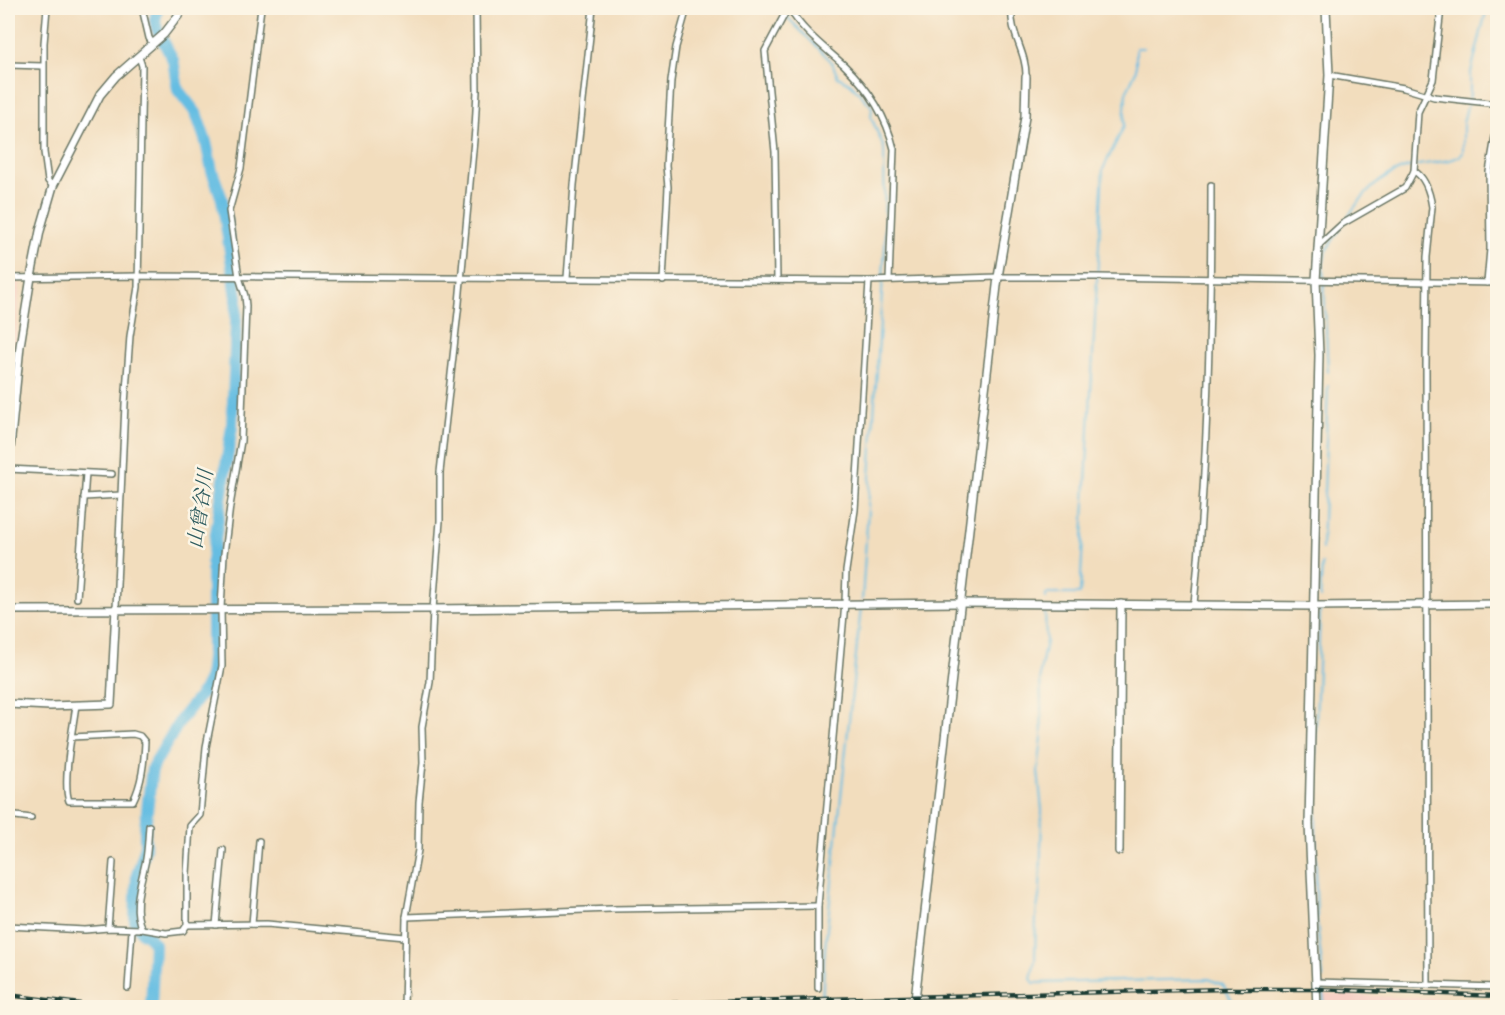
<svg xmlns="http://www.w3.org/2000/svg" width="1505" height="1015" font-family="'Sorts Mill Goudy','Noto Serif JP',serif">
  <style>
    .built { fill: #f7d1c6 }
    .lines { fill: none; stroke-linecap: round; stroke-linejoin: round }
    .stream { stroke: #65bde2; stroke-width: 2 }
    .river { stroke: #65bde2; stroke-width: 12 }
    .minor-casing { stroke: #697564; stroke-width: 8 }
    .tertiary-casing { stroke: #697564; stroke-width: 10 }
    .minor { stroke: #fff; stroke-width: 5 }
    .tertiary { stroke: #fff; stroke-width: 7 }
    .rail-casing { stroke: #1f3d34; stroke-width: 4.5 }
    .rail { stroke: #fcf5e5; stroke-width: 2; stroke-dasharray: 7; stroke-linecap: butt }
    .labels { text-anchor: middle; stroke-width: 5; stroke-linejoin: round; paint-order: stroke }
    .water-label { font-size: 20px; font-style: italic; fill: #305d60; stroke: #fcf5e5 }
  </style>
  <rect width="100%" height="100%" fill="#fcf5e5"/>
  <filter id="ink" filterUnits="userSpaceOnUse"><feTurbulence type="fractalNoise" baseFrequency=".0167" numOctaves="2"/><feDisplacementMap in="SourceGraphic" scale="12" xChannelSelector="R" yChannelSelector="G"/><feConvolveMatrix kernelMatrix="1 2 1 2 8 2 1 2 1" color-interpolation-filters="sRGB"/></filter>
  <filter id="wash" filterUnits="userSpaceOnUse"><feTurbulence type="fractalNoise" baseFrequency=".008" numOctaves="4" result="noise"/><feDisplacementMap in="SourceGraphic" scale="24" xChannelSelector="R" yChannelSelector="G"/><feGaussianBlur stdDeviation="1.35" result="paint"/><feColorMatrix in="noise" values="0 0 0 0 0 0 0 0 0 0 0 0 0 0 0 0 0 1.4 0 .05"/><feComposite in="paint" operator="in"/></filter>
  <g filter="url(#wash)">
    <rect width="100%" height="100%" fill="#f2ddbd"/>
    <g class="built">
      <path d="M20,282L9,418L8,419V283Z"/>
      <path d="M1325,994L1497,1001V1007H1325Z"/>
    </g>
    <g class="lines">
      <g class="stream">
        <path d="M787,13L788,18L831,61L838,77L851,84L872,107L871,117L884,148L885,246L862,601"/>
        <path d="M1346,220C1360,197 1378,177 1405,168C1420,162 1455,164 1463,153V123L1470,94V76L1487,8"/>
        <path d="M1328,372L1323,265L1326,251L1341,228"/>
        <path d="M1322,549L1328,386"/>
        <path d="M1046,598V594H1080L1103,169L1124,126L1126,93L1136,71V48H1143"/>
        <path d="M1320,598L1322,564"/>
        <path d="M1045,608L1046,641L1040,673L1042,737L1038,771L1042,810L1040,891L1036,915L1035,961L1031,979L1034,983L1209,979L1223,985L1236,1008"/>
        <path d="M1320,608L1316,725V891L1317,923L1323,978"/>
        <path d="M822,1008L824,958L861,607"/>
        <path d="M1323,1008L1324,986"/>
      </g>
      <path class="river" d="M151,1008L154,944L149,936L142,932L135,922L137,875L145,849V828L152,768L181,719L202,693L209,679L212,649V560L232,426L237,297L222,199L212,171L206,142L196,113L178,90L173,60L157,29L155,20L158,8"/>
    </g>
  </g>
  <g filter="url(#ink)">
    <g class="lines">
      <g class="minor-casing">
        <g id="minor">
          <path d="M47,8L44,43V152L48,181L53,186"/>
          <path d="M142,8L149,38L153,44"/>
          <path d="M789,8C802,31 824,47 844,65C869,89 886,115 894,149L889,280"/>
          <path d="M1012,8C1009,33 1027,52 1026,77"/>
          <path d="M8,65L43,66"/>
          <path d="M1329,75L1404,88L1434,97L1498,104"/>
          <path d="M1414,171C1425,177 1430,194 1432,207L1427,257L1426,366L1428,985"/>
          <path d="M1318,246L1342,224L1405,188L1414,171L1418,112L1433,80L1441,8"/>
          <path d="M8,278L138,276L869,281L998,277H1096L1498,283"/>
          <path d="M567,278L574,185L593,8"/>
          <path d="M777,280L775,152L765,51L788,8"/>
          <path d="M663,281L668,187L666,166L671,81L676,47L687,8"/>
          <path d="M1487,283L1490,249L1489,172L1498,119"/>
          <path d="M8,469L112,474"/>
          <path d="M84,497L121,495"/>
          <path d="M77,598L86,473"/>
          <path d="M1194,604C1208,465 1211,324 1211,185"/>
          <path d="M116,608L125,404L130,336L138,287L142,66L139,57"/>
          <path d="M72,737L133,734L140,736L145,742C144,763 142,783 133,801H69C62,782 73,728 76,705"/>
          <path d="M8,815L31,818"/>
          <path d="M406,917L611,909L818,906"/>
          <path d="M252,924L259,841"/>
          <path d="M187,925V874L190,826L200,815L206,747L222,666L221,608L224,554L230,506L241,441L246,306L245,296L239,277L229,211L241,168L261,8"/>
          <path d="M216,925L223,850"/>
          <path d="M8,926L85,930L108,928L142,929L166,933L183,931L187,925L267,924L405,937"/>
          <path d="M108,928L113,862"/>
          <path d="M142,929C131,908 142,880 146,859C148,848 148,837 149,826"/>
          <path d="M1316,982L1498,987"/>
          <path d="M128,988L132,930"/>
          <path d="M818,988V906L845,603L846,571L855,510L869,281"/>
          <path d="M404,1008L406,917L418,850L419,802L423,763L422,727L430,682L433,609L440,521V472L459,303L475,129L477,91L476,8"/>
        </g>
      </g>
      <g class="tertiary-casing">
        <g id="tertiary">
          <path d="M8,469L20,346L31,277L40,231L53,186L100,95L116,76L164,34L184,8"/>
          <path d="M8,610L433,609L959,603L1314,606L1498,604"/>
          <path d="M8,704L50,706L111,704L116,608"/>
          <path d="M1119,851L1121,604"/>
          <path d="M914,1008L998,277L1025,117L1026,77"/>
          <path d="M1317,1008L1309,824L1319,355L1316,280L1329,75L1326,8"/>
        </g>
      </g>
      <use href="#minor" class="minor"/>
      <use href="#tertiary" class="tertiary"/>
      <g class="rail-casing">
        <g id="rail">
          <path d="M8,995L112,1008"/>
          <path d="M471,1008L1226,989H1316L1498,996"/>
        </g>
      </g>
      <use href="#rail" class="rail"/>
    </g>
  </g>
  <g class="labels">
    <g class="water-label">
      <text transform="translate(200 509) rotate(-82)" y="7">山曾谷川</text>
    </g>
  </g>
  <rect width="1505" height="1015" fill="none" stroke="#fcf5e5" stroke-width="30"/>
</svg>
